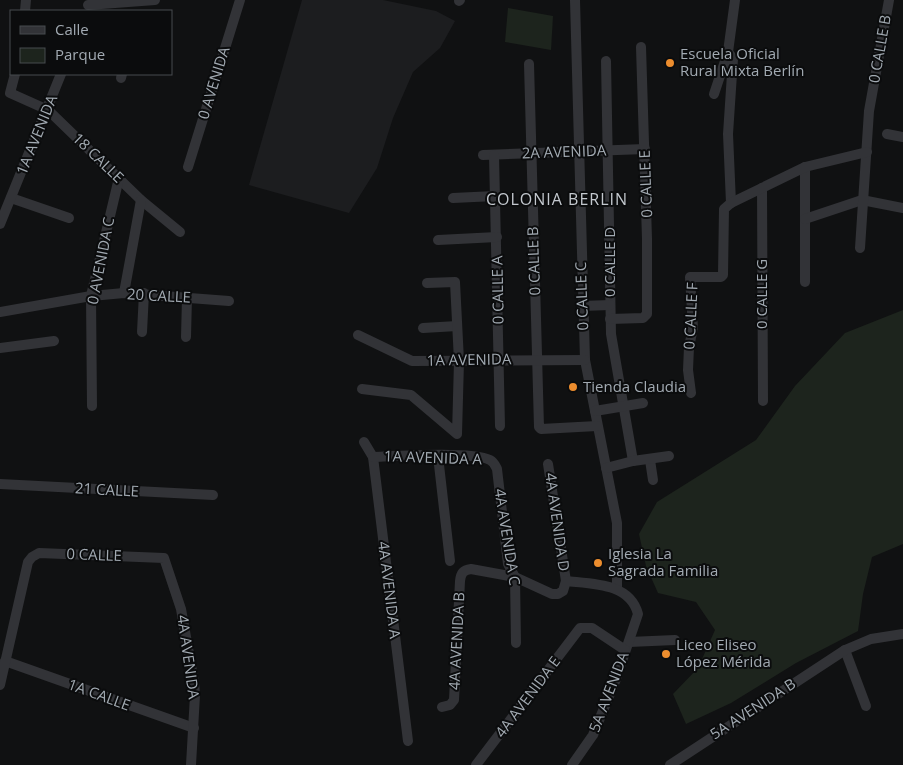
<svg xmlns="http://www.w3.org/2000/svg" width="903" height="765" font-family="'Open Sans',sans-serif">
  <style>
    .built { fill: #1c1d1f }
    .green { fill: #1d241d }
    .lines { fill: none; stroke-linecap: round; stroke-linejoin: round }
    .minor { stroke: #323337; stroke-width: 10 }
    .poi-dot { fill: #ec8d2e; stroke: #0b0c0d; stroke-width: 2 }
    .labels { text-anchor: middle; stroke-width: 4; stroke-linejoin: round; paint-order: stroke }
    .street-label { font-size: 15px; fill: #a2aab2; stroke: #0b0c0d }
    .poi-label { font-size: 15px; fill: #a2aab2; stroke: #0b0c0d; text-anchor: start }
    .neighbourhood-label { font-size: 16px; letter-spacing: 1px; fill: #c3c8ce; stroke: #0b0c0d }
  </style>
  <rect width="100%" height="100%" fill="#101112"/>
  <path class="built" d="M302,0H383L436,11L455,21L440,48L413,72L393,118L377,168L349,213L249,185Z"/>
  <g class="green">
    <path d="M508,8L553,16L551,50L505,42Z"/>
    <path d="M903,310V544L872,557L863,594L858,631L796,663L731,703L686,724L673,694L698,668L715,630L696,602L658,593L646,566L639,534L657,502L756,440L795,386L845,333Z"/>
  </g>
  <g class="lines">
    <g class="minor">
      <path d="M575,0L585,360L617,523V589"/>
      <path d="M459,1L460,0"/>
      <path d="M88,5L155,0"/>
      <path d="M25,11L26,0"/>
      <path d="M606,61L611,334L633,461"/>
      <path d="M529,64L539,427L541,429L597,426"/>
      <path d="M15,74L10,93L48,110L141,200L180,232"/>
      <path d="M121,78L122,74"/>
      <path d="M714,94L728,52"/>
      <path d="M887,134L903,137"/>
      <path d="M483,155L645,149"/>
      <path d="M494,155L500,426"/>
      <path d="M188,167L240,0"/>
      <path d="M805,167V282"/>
      <path d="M762,188L763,401"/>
      <path d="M11,198L69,218"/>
      <path d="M453,198L495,196"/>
      <path d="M731,203L728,134L733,59L728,52L735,0"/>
      <path d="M805,219L862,200L903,208"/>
      <path d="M0,224L61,74"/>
      <path d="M438,240L497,237"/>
      <path d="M860,248L869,111L889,0"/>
      <path d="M124,293L141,200"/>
      <path d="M582,306L610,305"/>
      <path d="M0,312L91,296L124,293L229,301"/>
      <path d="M610,319L643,318L647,314V239L641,47"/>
      <path d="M423,328L457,326"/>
      <path d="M142,332L144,293"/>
      <path d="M358,335L412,361L585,360"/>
      <path d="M186,337L187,297"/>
      <path d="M0,348L54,341"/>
      <path d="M362,389L411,395L457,434L459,361L455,282L427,283"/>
      <path d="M691,393L688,370L689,347L693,328L690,277H721L723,275L724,209L731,203L805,167L867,152"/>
      <path d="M92,406L91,296L119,178"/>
      <path d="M595,411L643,403"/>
      <path d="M364,442L373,457L408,741"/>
      <path d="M438,456L450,561"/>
      <path d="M373,457C397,456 471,451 490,460C494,462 495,465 497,469L508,564L515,577L516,643"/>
      <path d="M650,460L653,480"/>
      <path d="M548,464L566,581"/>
      <path d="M606,468L633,461L669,456"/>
      <path d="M0,484L213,495"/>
      <path d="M629,642L675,640"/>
      <path d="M845,650L866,706"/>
      <path d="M5,661L194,728"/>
      <path d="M0,685L28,562L32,557L39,553L164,558L181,609L194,682L195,695L191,765"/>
      <path d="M442,707L450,705L454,700L460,581C461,573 463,570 471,569L515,577L552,594H558L563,591L566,581C593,584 630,583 638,614L616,679L593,735L572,765"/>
      <path d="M476,765L580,628H592L625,650"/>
      <path d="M670,765L845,650L871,639L903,634"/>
    </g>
  </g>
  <g class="poi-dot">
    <circle cx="670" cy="63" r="5"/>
    <circle cx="573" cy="387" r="5"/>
    <circle cx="598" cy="563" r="5"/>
    <circle cx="666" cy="654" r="5"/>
  </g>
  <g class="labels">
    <g class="street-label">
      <text transform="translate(880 49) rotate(-80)" y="5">0 CALLE B</text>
      <text transform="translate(214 83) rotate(-73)" y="5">0 AVENIDA</text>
      <text transform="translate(37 135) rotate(-68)" y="5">1A AVENIDA</text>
      <text transform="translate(564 152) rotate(-2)" y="5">2A AVENIDA</text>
      <text transform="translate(98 158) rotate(44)" y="5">18 CALLE</text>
      <text transform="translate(646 184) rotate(-92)" y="5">0 CALLE E</text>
      <text transform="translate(101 261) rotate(-79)" y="5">0 AVENIDA C</text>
      <text transform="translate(534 261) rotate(-92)" y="5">0 CALLE B</text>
      <text transform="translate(610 262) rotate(-90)" y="5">0 CALLE D</text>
      <text transform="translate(498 290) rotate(-91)" y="5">0 CALLE A</text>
      <text transform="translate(762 294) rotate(-90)" y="5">0 CALLE G</text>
      <text transform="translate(159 296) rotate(3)" y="5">20 CALLE</text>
      <text transform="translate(582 296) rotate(-92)" y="5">0 CALLE C</text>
      <text transform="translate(691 316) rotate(-87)" y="5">0 CALLE F</text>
      <text transform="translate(469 360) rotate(-1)" y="5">1A AVENIDA</text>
      <text transform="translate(433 458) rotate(2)" y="5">1A AVENIDA A</text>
      <text transform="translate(107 490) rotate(3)" y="5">21 CALLE</text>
      <text transform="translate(557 522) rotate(82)" y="5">4A AVENIDA D</text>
      <text transform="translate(507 537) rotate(81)" y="5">4A AVENIDA C</text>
      <text transform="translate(94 555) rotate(2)" y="5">0 CALLE</text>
      <text transform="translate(389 590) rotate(83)" y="5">4A AVENIDA A</text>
      <text transform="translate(457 641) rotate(-87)" y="5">4A AVENIDA B</text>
      <text transform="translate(188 657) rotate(82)" y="5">4A AVENIDA</text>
      <text transform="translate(609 692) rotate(-69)" y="5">5A AVENIDA</text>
      <text transform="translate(99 695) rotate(20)" y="5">1A CALLE</text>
      <text transform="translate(528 697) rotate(-53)" y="5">4A AVENIDA E</text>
      <text transform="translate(753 709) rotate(-33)" y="5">5A AVENIDA B</text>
    </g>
    <g class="poi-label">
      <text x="680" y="59">Escuela Oficial<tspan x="680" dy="17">Rural Mixta Berlín</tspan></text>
      <text x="583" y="392">Tienda Claudia</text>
      <text x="608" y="559">Iglesia La<tspan x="608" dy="17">Sagrada Familia</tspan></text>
      <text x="676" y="650">Liceo Eliseo<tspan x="676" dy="17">López Mérida</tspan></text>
    </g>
    <g class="neighbourhood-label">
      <text x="557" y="205">COLONIA BERLIN</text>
    </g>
  </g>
  <rect x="10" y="10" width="162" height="65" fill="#0b0c0d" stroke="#474b4f"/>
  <rect x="20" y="26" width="25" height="8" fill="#323337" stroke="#474b4f"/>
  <text x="55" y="35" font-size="15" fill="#a2aab2">Calle</text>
  <rect x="20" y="48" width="25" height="15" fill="#1d241d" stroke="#474b4f"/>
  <text x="55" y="60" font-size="15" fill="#a2aab2">Parque</text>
</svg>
